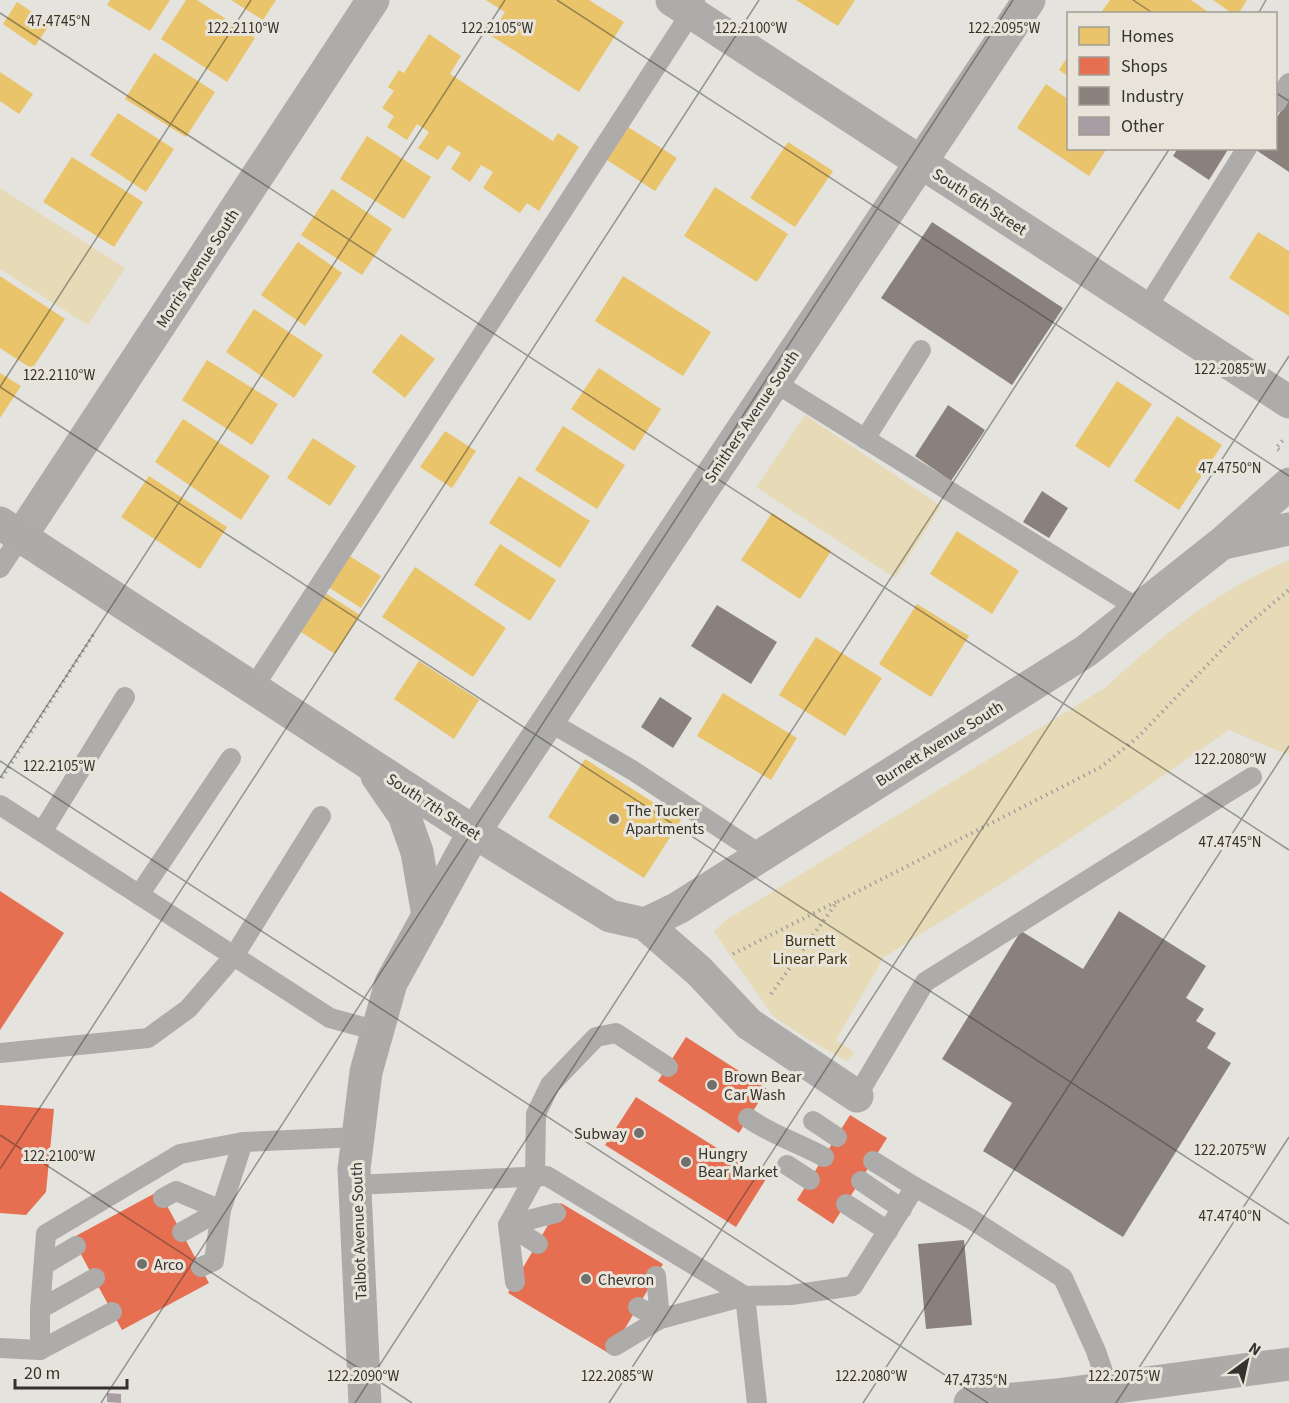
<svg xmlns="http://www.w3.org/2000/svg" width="1289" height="1403" font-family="'Source Sans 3',sans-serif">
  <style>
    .green { fill: #e6dab7 }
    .homes { fill: #e9c46a }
    .shops { fill: #e76f51 }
    .industry { fill: #8a817c }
    .building { fill: #a99da4 }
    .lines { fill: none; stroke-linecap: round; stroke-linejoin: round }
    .path { stroke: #a4a2a1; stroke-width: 4; stroke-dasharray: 1.5 4.5; stroke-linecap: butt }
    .lane { stroke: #adacab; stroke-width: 20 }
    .street { stroke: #adacab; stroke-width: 33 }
    .secondary { stroke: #adaba9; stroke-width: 33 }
    .ticks { fill: none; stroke: #34322e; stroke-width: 1.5; stroke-opacity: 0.45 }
    .poi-dot { fill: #72706c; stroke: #e8e4da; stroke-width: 2 }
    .labels { text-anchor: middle; stroke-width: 6; stroke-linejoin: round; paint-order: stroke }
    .street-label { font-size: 16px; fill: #34322e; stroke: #e8e4da }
    .poi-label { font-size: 16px; fill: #34322e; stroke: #e8e4da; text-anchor: start }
    .park-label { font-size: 16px; fill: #3d310e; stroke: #e8e4da }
    .ticks-label { font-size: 15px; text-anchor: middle; fill: #34322e; stroke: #e8e4da; stroke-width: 6; stroke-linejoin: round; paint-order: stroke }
  </style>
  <rect width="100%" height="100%" fill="#e4e3de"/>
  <g class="green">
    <path d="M0,188L125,268L88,325L0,269Z"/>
    <path d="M805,415L941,506L895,578L756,487Z"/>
    <path d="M1289,560V755L1229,730L1116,808L1001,884L884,957L836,1040L855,1053L847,1061L809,1040L773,1016L714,932L723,922L1105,688C1160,637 1219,589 1289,560Z"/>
  </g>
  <g class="homes">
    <path d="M110,0H170L150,31L107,5Z"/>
    <path d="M186,0H197L255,38L227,82L161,39Z"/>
    <path d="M231,0H276L263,20Z"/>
    <path d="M486,0H589L624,22L579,92L490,35L505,12Z"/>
    <path d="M796,0H855L838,26Z"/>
    <path d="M1110,0H1191L1211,14H1100Z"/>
    <path d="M1213,0H1247L1238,14H1233Z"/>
    <path d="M17,2L50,24L35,46L3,24Z"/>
    <path d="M429,34L461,56L450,74L553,141L558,133L579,147L539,211L527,203L520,213L483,188L493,172L481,165L470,182L451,169L461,153L448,145L438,160L418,148L429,132L417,124L407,140L387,127L394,116L382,108L394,91L388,87L399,70L404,73Z"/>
    <path d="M154,53L215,92L186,137L125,99Z"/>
    <path d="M1068,56V76L1059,70Z"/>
    <path d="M0,72L33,94L19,114L0,101Z"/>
    <path d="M1046,84L1068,99V148H1107L1089,176L1017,128Z"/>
    <path d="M118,113L174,149L146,192L90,155Z"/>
    <path d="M628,127L677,158L655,191L607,160Z"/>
    <path d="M367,136L431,177L404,219L340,179Z"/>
    <path d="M788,142L833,171L795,227L750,198Z"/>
    <path d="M72,157L143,202L114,247L43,202Z"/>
    <path d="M715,187L788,234L757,282L684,236Z"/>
    <path d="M332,189L392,229L362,275L301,235Z"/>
    <path d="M1258,232L1289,251V316L1229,278Z"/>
    <path d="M298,242L342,273L305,326L261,295Z"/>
    <path d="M0,276L65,319L32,369L0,348Z"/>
    <path d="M623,276L711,332L683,376L595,321Z"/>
    <path d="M254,309L323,355L294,398L226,352Z"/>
    <path d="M401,334L435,359L405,398L372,372Z"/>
    <path d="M207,360L278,404L252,445L182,400Z"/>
    <path d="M599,368L661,409L634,451L571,409Z"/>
    <path d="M0,373L21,386L0,418Z"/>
    <path d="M1117,381L1152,404L1109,468L1075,446Z"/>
    <path d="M1177,416L1222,445L1179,510L1134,481Z"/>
    <path d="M183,419L270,476L241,520L155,462Z"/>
    <path d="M563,426L625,465L597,509L535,470Z"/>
    <path d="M445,431L476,451L452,488L420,467Z"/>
    <path d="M313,438L356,466L330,506L287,478Z"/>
    <path d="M149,476L227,527L200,569L121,517Z"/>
    <path d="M519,476L590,521L560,568L489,523Z"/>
    <path d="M772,513L831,551L800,599L741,560Z"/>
    <path d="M957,531L1019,571L992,614L930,574Z"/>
    <path d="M500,544L556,580L530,621L474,585Z"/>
    <path d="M345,553L381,576L361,608L325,585Z"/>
    <path d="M415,567L506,628L473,677L382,617Z"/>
    <path d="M322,591L360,615L335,654L298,630Z"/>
    <path d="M917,604L969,636L931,697L879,664Z"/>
    <path d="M816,637L882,678L845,736L779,695Z"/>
    <path d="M419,661L479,700L454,739L394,699Z"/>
    <path d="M723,693L797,738L771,780L697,736Z"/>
    <path d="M585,759L681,820L644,878L548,817Z"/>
  </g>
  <g class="shops">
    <path d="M0,891L64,933L0,1030Z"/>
    <path d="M686,1037L767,1089L739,1133L658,1081Z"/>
    <path d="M636,1097L766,1179L736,1227L605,1145Z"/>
    <path d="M0,1105L54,1109L46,1192L26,1215L0,1213Z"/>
    <path d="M850,1115L887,1138L833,1224L797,1200Z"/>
    <path d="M159,1191L209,1283L122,1330L72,1238Z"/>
    <path d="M561,1203L663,1264L610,1354L508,1293Z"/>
  </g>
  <g class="industry">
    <path d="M1289,98V172L1256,150L1276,148V119Z"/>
    <path d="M1178,148H1229L1209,180L1173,156Z"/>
    <path d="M932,222L1063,308L1012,385L881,298Z"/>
    <path d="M948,405L985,430L951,481L915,456Z"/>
    <path d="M1042,491L1068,508L1049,538L1023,522Z"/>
    <path d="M717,605L777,642L751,684L691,646Z"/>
    <path d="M660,697L692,718L673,748L641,727Z"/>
    <path d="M1119,911L1206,966L1186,998L1204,1009L1196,1021L1216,1033L1207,1048L1231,1063L1123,1237L983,1151L1012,1103L942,1059L1021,931L1083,969Z"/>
    <path d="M964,1240L972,1325L926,1329L918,1244Z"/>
  </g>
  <path class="building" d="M107,1393L121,1394V1403L107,1402Z"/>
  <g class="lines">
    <g class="path">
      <path d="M1279,450L1276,448L1285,438"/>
      <path d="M2,778L95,632"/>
      <path d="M733,954L836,902"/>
      <path d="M771,994L837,902L1101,767L1137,738L1240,631L1289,590"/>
    </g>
    <g class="lane">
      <path d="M1276,103L1289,83"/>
      <path d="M1146,309L1247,148"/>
      <path d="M774,382L1139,609"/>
      <path d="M865,439L921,350"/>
      <path d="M0,568L21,536"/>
      <path d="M253,688L696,5"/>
      <path d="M548,721L632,770L761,855"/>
      <path d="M0,805L330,1018L378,1031"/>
      <path d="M42,832L125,697"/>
      <path d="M139,895L231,758"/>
      <path d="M0,1053L148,1038L188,1009L234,956L321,816"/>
      <path d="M857,1096L925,982L1252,777"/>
      <path d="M748,1118C772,1135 799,1143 824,1157"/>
      <path d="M813,1121L837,1137"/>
      <path d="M873,1161L915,1187"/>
      <path d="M787,1165L810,1180"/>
      <path d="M861,1181L902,1209"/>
      <path d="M355,1185L547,1176L745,1296"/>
      <path d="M163,1198L176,1191L221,1210L214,1261L201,1267"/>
      <path d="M846,1204L888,1231"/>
      <path d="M182,1232L221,1210L243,1142"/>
      <path d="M538,1244L508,1225L535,1176L536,1114L550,1085L596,1037L616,1033L668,1067"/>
      <path d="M44,1265L76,1246"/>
      <path d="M656,1276L660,1319"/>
      <path d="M515,1282L508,1225L556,1213"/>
      <path d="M638,1307L660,1319"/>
      <path d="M40,1309L95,1278"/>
      <path d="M615,1346L660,1319L745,1296"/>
      <path d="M0,1348L40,1350V1309L46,1234L180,1154L243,1142L358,1137"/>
      <path d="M40,1350L112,1312"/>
      <path d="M757,1403L745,1296L791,1295L853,1286L915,1187L971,1219L1063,1278L1096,1351L1109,1389"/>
    </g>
    <g class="street">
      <path d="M672,0L1289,402"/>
      <path d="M21,536L373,0"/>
      <path d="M1223,543L1289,529"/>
      <path d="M645,924L678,908L1086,651L1221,544L1289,484"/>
      <path d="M857,1096L749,1024L699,971L645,924L610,916L474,832L1029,0"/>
    </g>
    <g class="secondary">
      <path d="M0,523L474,832L391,983L366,1072L354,1169L365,1403"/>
      <path d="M377,776L404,815L417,852L428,916"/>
      <path d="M970,1403L1057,1395L1289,1364"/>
    </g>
  </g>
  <path class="ticks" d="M557,0L1289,476M1133,0L1154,14M0,13L1289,850M1258,14L1266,0M1276,93L1289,101M0,387L251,0M0,387L1289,1224M0,761L988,1403M0,778L505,0M0,1135L412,1403M0,1169L759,0M101,1403L1013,0M355,1403L1170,148M609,1403L1289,356M863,1403L1289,746M1116,1403L1289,1137"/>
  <g class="poi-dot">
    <circle cx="614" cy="819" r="6"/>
    <circle cx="712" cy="1085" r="6"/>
    <circle cx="639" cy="1133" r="6"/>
    <circle cx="686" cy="1162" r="6"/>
    <circle cx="142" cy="1264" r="6"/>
    <circle cx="586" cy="1279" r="6"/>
  </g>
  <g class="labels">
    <g class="street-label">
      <text transform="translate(980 201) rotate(33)" y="6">South 6th Street</text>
      <text transform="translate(197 268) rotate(-57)" y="6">Morris Avenue South</text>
      <text transform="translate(751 416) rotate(-56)" y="6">Smithers Avenue South</text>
      <text transform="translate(939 743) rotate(-32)" y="6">Burnett Avenue South</text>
      <text transform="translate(434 806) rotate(33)" y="6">South 7th Street</text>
      <text transform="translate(358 1231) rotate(-92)" y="6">Talbot Avenue South</text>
    </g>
    <g class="poi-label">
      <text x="626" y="816">The Tucker<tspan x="626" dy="18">Apartments</tspan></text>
      <text x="724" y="1082">Brown Bear<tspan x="724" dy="18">Car Wash</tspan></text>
      <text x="627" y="1139" text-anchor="end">Subway</text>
      <text x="698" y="1159">Hungry<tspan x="698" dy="18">Bear Market</tspan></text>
      <text x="154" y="1270">Arco</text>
      <text x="598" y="1285">Chevron</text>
    </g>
    <g class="park-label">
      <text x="810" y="946">Burnett<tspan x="810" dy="18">Linear Park</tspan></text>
    </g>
  </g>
  <g class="ticks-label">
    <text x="59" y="26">47.4745°N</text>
    <text x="243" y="33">122.2110°W</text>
    <text x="497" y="33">122.2105°W</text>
    <text x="751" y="33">122.2100°W</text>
    <text x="1004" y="33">122.2095°W</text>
    <text x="1230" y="374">122.2085°W</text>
    <text x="59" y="380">122.2110°W</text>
    <text x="1230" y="473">47.4750°N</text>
    <text x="1230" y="764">122.2080°W</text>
    <text x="59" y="771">122.2105°W</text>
    <text x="1230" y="847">47.4745°N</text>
    <text x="1230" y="1155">122.2075°W</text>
    <text x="59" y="1161">122.2100°W</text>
    <text x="1230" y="1221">47.4740°N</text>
    <text x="363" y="1381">122.2090°W</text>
    <text x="617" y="1381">122.2085°W</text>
    <text x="871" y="1381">122.2080°W</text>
    <text x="1124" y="1381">122.2075°W</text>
    <text x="976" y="1385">47.4735°N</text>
  </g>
  <rect x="1067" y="12" width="210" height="138" fill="#e8e4da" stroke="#a09d95" stroke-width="1.5"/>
  <rect x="1079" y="27" width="30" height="18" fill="#e9c46a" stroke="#a09d95" stroke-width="1.5"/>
  <text x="1121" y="42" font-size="18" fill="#34322e">Homes</text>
  <rect x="1079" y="57" width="30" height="18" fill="#e76f51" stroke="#a09d95" stroke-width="1.5"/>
  <text x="1121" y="72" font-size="18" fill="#34322e">Shops</text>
  <rect x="1079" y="87" width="30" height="18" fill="#8a817c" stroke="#a09d95" stroke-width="1.5"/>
  <text x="1121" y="102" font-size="18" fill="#34322e">Industry</text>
  <rect x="1079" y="117" width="30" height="18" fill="#a99da4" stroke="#a09d95" stroke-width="1.5"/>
  <text x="1121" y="132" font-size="18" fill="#34322e">Other</text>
  <g transform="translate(1247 1361) rotate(33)" stroke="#e8e4da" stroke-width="4.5" paint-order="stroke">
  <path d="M0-4.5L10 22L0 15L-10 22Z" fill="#34322e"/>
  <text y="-9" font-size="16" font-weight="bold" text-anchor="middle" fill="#34322e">N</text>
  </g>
  <path d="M15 1379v9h112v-9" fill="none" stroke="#34322e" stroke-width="3"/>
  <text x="24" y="1379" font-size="18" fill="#34322e" stroke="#e8e4da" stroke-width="4.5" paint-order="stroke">20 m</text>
</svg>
